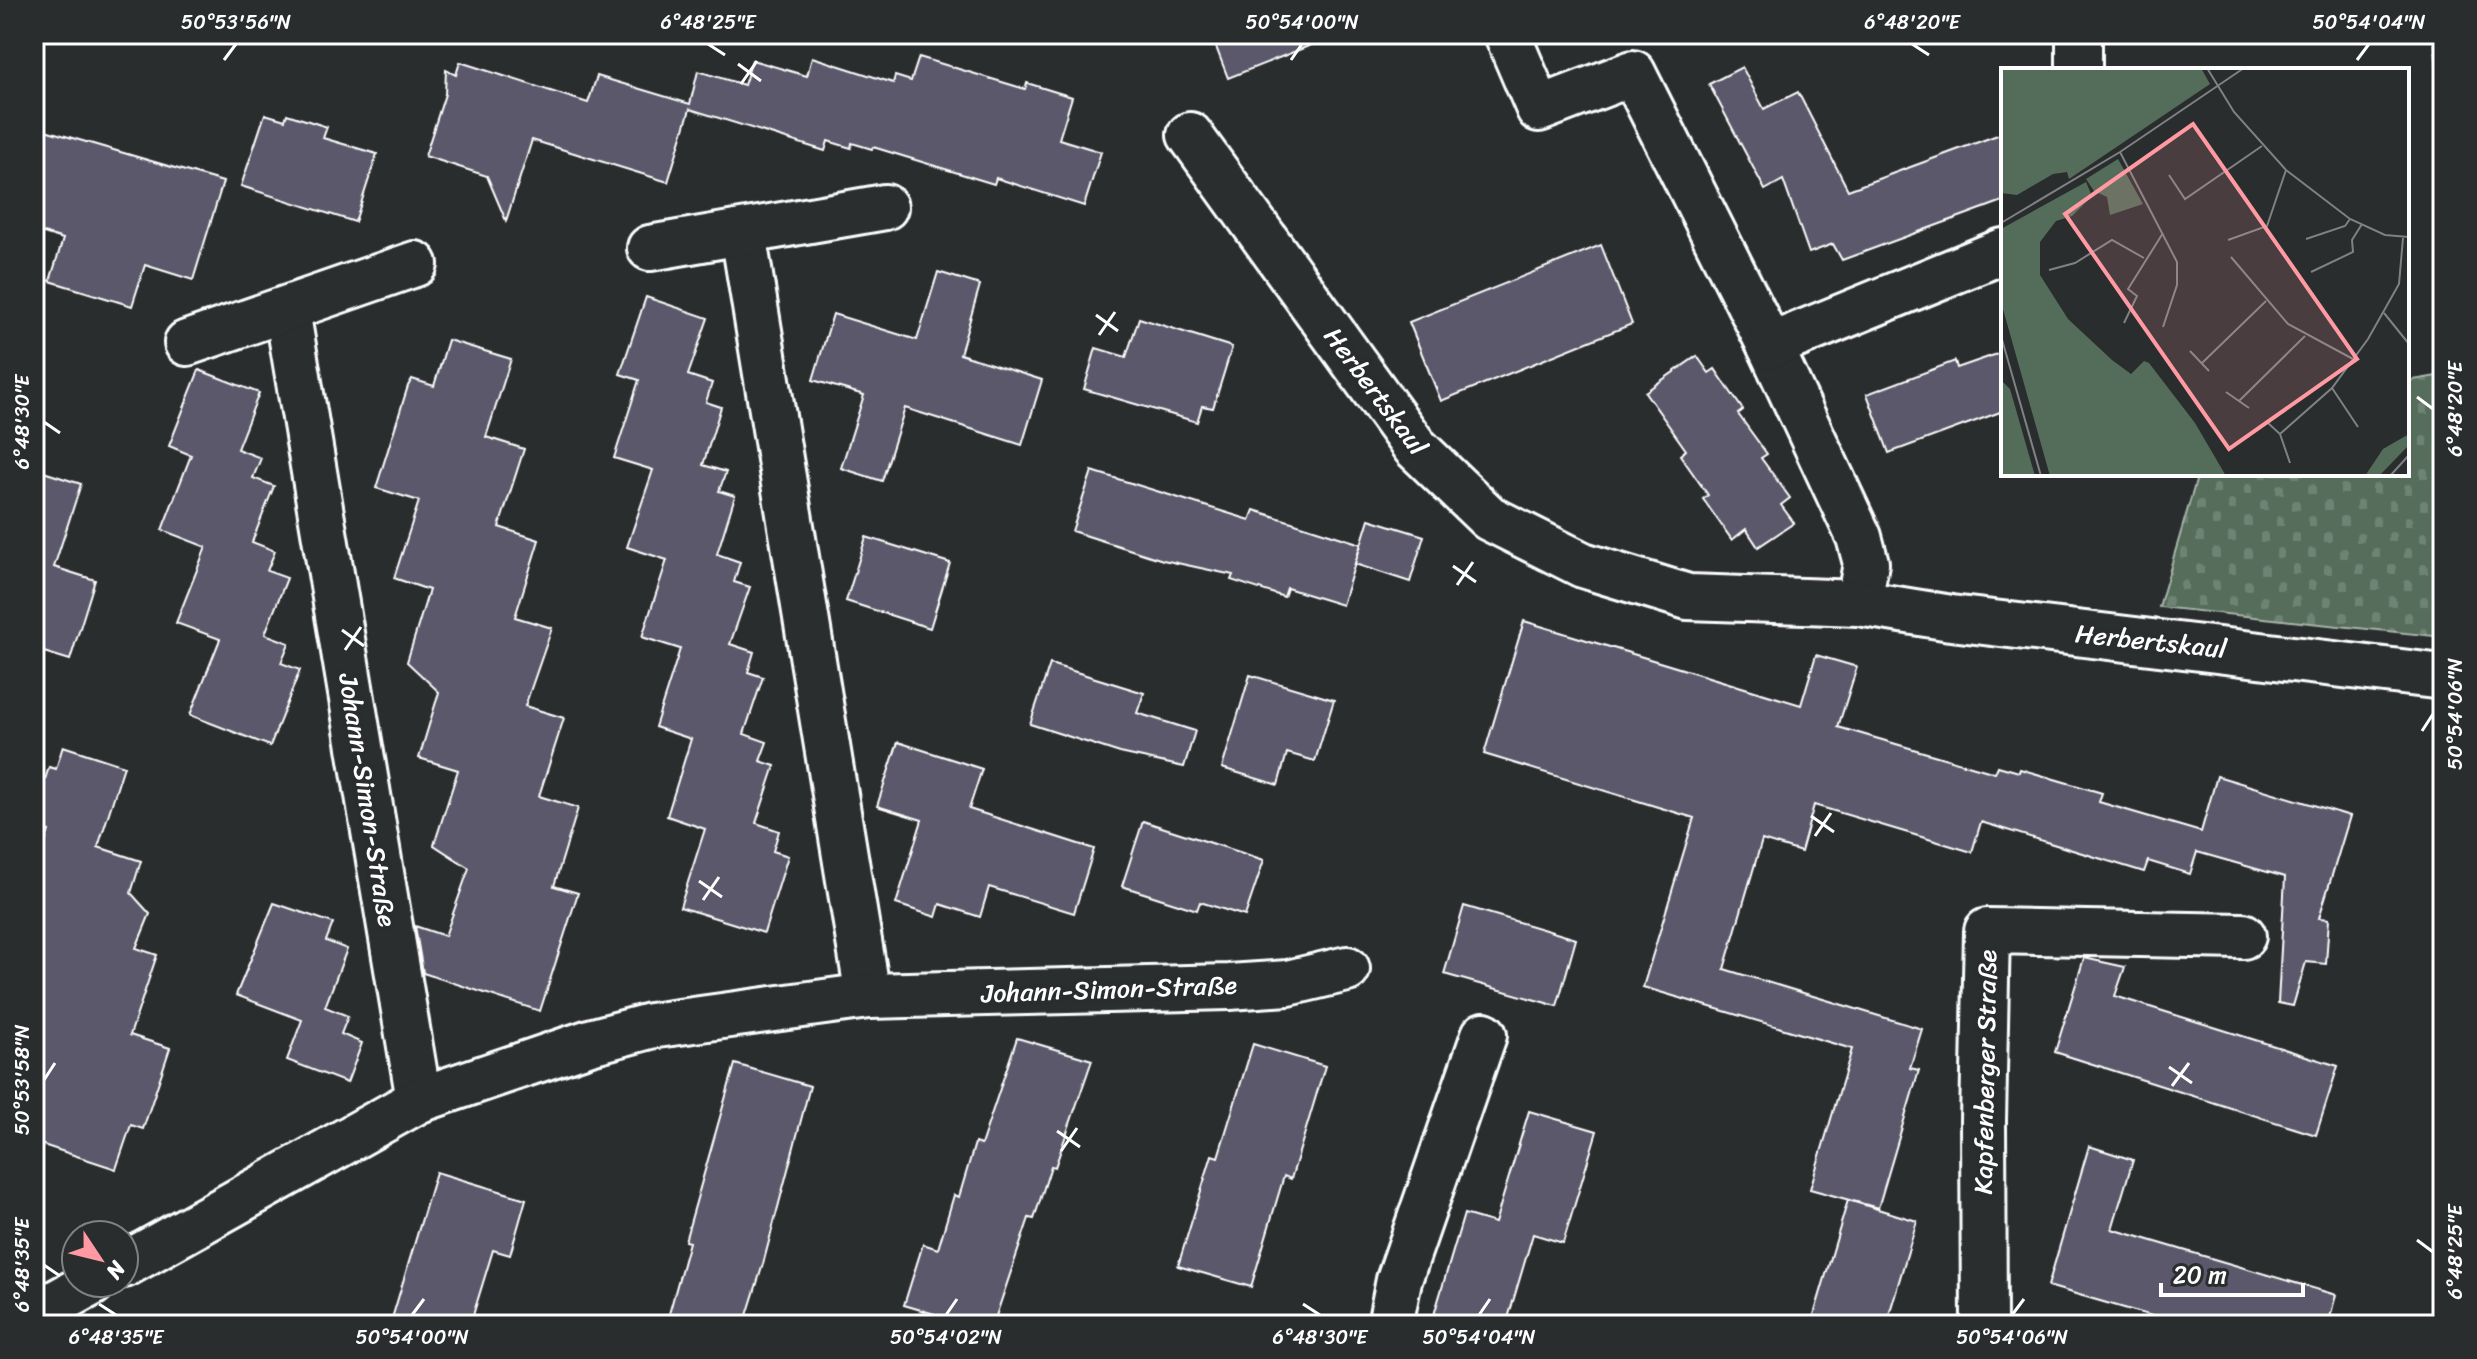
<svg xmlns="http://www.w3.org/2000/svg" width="2477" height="1359" font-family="Sriracha,sans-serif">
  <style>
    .forest { fill: url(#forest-firs); stroke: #aab6ac; stroke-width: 2 }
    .cemetery { fill: url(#cemetery-stones); stroke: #aab6ac; stroke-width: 2 }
    .building { fill: #5a596b; stroke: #fff; stroke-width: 2 }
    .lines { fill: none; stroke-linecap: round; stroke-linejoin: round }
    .minor-casing { stroke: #fff; stroke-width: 50 }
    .minor { stroke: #2a2d2e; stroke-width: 44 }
    .ticks { fill: none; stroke: #fff; stroke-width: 3 }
    .labels { text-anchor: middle; stroke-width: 8; stroke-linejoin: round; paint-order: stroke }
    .street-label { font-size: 26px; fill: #fff; stroke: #2a2d2e }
    .inset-road { fill: none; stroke: #7f8182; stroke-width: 2 }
    .view { fill: #ff9aa2; fill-opacity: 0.15; stroke: #ff9aa2; stroke-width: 4 }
    .inset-edge { fill: none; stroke: #fff; stroke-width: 4 }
    .neatline { fill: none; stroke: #fff; stroke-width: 3 }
    .ticks-label { font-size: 20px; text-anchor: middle; fill: #fff }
  </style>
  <defs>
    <pattern id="forest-firs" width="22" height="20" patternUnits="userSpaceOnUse" patternTransform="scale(2)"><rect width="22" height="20" fill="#546d5a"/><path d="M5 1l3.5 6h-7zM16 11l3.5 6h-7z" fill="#6e8373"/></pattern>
    <pattern id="cemetery-stones" width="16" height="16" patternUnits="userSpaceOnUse" patternTransform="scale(2)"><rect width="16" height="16" fill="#546d5a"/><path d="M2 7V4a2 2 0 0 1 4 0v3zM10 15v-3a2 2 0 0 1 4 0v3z" fill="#6e8373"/></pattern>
  </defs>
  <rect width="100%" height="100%" fill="#2a2d2e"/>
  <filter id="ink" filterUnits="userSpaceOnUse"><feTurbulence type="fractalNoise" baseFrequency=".0125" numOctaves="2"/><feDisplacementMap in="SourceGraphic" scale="16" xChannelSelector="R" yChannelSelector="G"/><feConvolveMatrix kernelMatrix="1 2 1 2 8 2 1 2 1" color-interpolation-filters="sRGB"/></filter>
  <g filter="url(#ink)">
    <path class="forest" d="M2436,34H2443V126L2434,41Z"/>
    <path class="cemetery" d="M2443,375V637L2159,607L2198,474H2407V381Z"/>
    <g class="building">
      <path d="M1211,34H1334V36L1228,78Z"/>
      <path d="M812,57L893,83L895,76L911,81L919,57L1025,89L1027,83L1072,97L1059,139L1101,152L1084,206L996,178L994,184L873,147L872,149L852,143L851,148L828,141L825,151L690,109L668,182L532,140L506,221L487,176L425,156L445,94L446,70L456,75L460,62L588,103L597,76L690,104L698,71L744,85L752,60L807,76Z"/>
      <path d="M1742,67L1764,109L1798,92L1848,190L2003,133V201L1842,260L1833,244L1809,253L1783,180L1765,190L1709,84Z"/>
      <path d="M265,114L285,120L287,114L327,127L323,138L377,154L355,222L241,186Z"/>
      <path d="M45,130L223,182L193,280L145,265L132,306L50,281L63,239L34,230V167Z"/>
      <path d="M1601,245L1632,324L1441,401L1409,322Z"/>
      <path d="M938,272L980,285L960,354L1042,380L1022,445L905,408L882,481L841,468L864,395L813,380L833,314L917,340Z"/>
      <path d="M646,297L708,318L688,375L712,383L706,402L721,407L703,465L726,472L719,491L735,496L717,554L740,562L734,582L750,587L730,644L754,652L748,672L763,677L744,734L767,742L760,761L775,766L756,823L779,831L773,851L788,856L764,933L680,907L705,829L667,816L691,739L655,727L680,649L642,637L667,560L627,547L653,470L614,458L639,380L620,374Z"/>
      <path d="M1139,318L1232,347L1213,408L1202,406L1197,422L1084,389L1096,348L1126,357Z"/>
      <path d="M448,340L511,359L486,437L524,449L499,527L539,540L515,617L552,628L525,706L564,718L539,796L578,808L554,886L578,893L540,1011L423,973L415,926L445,936L469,868L434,845L458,770L419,758L439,692L407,662L429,590L394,578L419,501L376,488L408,386L412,379L434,386Z"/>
      <path d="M2003,352V411L1889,453L1867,394L1955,361L1957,368Z"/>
      <path d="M1697,356L1709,373L1715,369L1743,410L1738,414L1767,454L1761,458L1790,498L1781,505L1794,523L1758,547L1746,529L1732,540L1703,499L1708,495L1680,455L1686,450L1645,392Z"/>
      <path d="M199,370L259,393L237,449L261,458L253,478L274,486L252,542L275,551L267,571L287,578L265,634L289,643L281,663L300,670L270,746L190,715L220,639L176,623L206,547L162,530L191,455L169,446Z"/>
      <path d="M34,469L81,484L54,567L95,580L70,660L34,649Z"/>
      <path d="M1092,471L1250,520L1254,510L1361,544L1342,605L1287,588L1284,597L1231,580L1233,575L1163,560L1072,531Z"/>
      <path d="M1369,519L1424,536L1410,582L1355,564Z"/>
      <path d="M866,537L950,563L930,628L846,601Z"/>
      <path d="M1524,621L1801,705L1816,655L1857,667L1838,727L1995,773L1998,766L2019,772L2020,769L2102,793L2099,802L2201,832L2217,776L2350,816L2319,918L2329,919L2326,964L2306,962L2293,1006L2278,1003L2285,877L2197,852L2190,874L2148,861L2144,872L1981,822L1972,852L1814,805L1801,852L1762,840L1724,969L1922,1029L1910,1068L1919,1070L1878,1208L1810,1189L1852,1049L1643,987L1694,818L1484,754Z"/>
      <path d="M1050,664L1144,693L1137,713L1195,731L1184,767L1120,753L1030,724Z"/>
      <path d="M1250,675L1334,700L1315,761L1287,753L1278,785L1222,768Z"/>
      <path d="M898,742L982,769L969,809L1094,849L1074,913L989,887L980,917L940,904L936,917L896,904L922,820L877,806Z"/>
      <path d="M63,746L124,766L98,847L141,861L131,893L150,914L136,948L157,955L130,1035L170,1048L143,1129L131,1125L116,1169L34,1142V875L49,831L34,826V791L41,792L49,767L56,769Z"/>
      <path d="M1143,821L1264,860L1245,916L1200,902L1197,910L1122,886Z"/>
      <path d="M274,903L333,923L326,941L347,949L325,1007L348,1016L341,1034L362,1043L347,1083L287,1060L302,1020L236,995Z"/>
      <path d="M1464,906L1576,939L1557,1006L1444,974Z"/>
      <path d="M2084,958L2125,967L2115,996L2338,1066L2316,1135L2055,1052Z"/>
      <path d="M1017,1038L1092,1060L1055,1167L1051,1166L1034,1219L1029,1218L993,1325H972L904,1305L923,1244L938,1249L954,1195L959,1197L975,1143L981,1145Z"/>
      <path d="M1253,1044L1325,1066L1291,1179L1284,1176L1251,1287L1178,1266L1212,1155L1218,1157Z"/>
      <path d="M735,1064L810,1086L763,1264L744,1325H666L689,1242L685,1241Z"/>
      <path d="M1529,1111L1597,1131L1563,1243L1533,1234L1506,1325H1431L1464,1214L1495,1223Z"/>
      <path d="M2089,1146L2133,1160L2112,1229L2336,1295L2328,1325H2183L2048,1286Z"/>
      <path d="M436,1172L526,1199L510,1255L493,1250L470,1325H390Z"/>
      <path d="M1848,1200L1917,1221L1886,1325H1811Z"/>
    </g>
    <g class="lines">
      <g class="minor-casing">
        <g id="minor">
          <path d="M1507,34L1539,109L1633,73L1770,346L1859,537L1866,563L1859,603"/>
          <path d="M2079,34V70"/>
          <path d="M1190,135L1415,447L1489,518L1583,565L1688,597L1859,603L1951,618L2443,677"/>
          <path d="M743,233L868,996"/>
          <path d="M650,248L885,207"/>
          <path d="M287,310L419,1100"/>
          <path d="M187,343L415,264"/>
          <path d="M1770,346L2003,251"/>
          <path d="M124,1265L419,1100L590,1042L650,1026L868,996L1229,987L1288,983L1347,969"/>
          <path d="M34,1315L92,1283"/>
          <path d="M1390,1325L1399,1280L1484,1035"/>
          <path d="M1984,1325L1983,1121L1987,931L2243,936"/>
        </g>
      </g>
      <use href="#minor" class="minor"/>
    </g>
  </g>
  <path class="ticks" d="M708,44L725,55M1912,44L1929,55M224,60L236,44M1291,60L1302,44M2357,60L2369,44M738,64L761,81M741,84L757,61M1096,315L1118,331M1099,335L1115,312M2417,397L2433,409M44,422L60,433M1453,566L1476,582M1457,585L1473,562M342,630L364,646M345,650L361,627M2422,731L2433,714M1811,816L1834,832M1815,836L1831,813M699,881L722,897M703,900L719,877M2169,1067L2192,1083M44,1080L55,1063M2172,1086L2189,1063M1057,1131L1080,1147M1061,1151L1077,1128M2417,1240L2433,1252M44,1265L60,1276M99,1304L116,1315M1303,1304L1320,1315M412,1315L424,1299M946,1315L957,1299M1479,1315L1490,1299M2012,1315L2024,1299"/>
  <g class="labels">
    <g class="street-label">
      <text transform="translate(1376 391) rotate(53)" y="9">Herbertskaul</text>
      <text transform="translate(2151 641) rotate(6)" y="9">Herbertskaul</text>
      <text transform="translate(368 800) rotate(81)" y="9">Johann-Simon-Straße</text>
      <text transform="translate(1109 989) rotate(-2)" y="9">Johann-Simon-Straße</text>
      <text transform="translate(1985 1072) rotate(-89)" y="9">Kapfenberger Straße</text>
    </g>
  </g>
  <g transform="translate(2001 68)">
    <rect width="408" height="408" fill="#2a2d2e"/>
    <path d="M85,114L91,128L71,148L55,153L39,174V207L67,251L111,292L130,306L143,293L148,295L194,355L225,408H49L0,234V161ZM0,312L9,321L34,408H0ZM408,366V377L378,408H364L382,381Z" fill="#546d5a"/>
    <path d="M117,91L142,136L109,147L106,129L93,123L85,111Z" fill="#546d5a"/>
    <path d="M0,0H200L209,16L68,111L66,104L52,106L16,127L0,125Z" fill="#546d5a"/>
    <path class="inset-road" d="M206,0L233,44L285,102L349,151L384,167L408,169M119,84L176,194V217L162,259M168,107L184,131L261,78M0,155L119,84L243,0M305,171L344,158L349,151M227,172L266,158L285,102M230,189L287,256L352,291M48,202L74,195L111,172L143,190M310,204L352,184L351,172L361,156M383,245L408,276M123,255L136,228L127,221L162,165M0,268L40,408M189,283L208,303M201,295L265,233M331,320L357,359M225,324L248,340M238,333L304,268M267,355L279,366L289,395M279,366L331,320L367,271L398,216L402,170M389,408L408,387"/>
    <path class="view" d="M192,56L356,291L228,381L64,146Z"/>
    <rect width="408" height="408" class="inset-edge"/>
  </g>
  <rect width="2477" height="1359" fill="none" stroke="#2a2d2e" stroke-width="88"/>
  <g transform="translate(100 1259) rotate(125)"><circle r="38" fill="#2a2d2e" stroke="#7f8182" stroke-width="2"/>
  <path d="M0-6L14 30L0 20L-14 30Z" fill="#ff9aa2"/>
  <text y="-12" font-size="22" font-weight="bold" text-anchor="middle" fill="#ffffff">N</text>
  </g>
  <path d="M2161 1283v12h142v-12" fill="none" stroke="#ffffff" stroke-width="4"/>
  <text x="2173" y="1283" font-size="24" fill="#ffffff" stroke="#2a2d2e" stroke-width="6" paint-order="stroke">20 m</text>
  <rect x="44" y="44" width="2389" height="1271" class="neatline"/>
  <g class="ticks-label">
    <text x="236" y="29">50°53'56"N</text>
    <text x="708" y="29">6°48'25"E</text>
    <text x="1302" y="29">50°54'00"N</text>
    <text x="1912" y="29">6°48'20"E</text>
    <text x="2369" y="29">50°54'04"N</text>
    <text transform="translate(2455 409) rotate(-90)" y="7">6°48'20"E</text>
    <text transform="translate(22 422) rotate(-90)" y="7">6°48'30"E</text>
    <text transform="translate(2455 714) rotate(-90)" y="7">50°54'06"N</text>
    <text transform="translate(22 1080) rotate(-90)" y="7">50°53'58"N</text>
    <text transform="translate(2455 1252) rotate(-90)" y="7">6°48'25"E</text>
    <text transform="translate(22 1265) rotate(-90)" y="7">6°48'35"E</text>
    <text x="116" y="1344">6°48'35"E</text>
    <text x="412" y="1344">50°54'00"N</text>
    <text x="946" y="1344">50°54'02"N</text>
    <text x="1320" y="1344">6°48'30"E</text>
    <text x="1479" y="1344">50°54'04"N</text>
    <text x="2012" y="1344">50°54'06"N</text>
  </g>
</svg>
